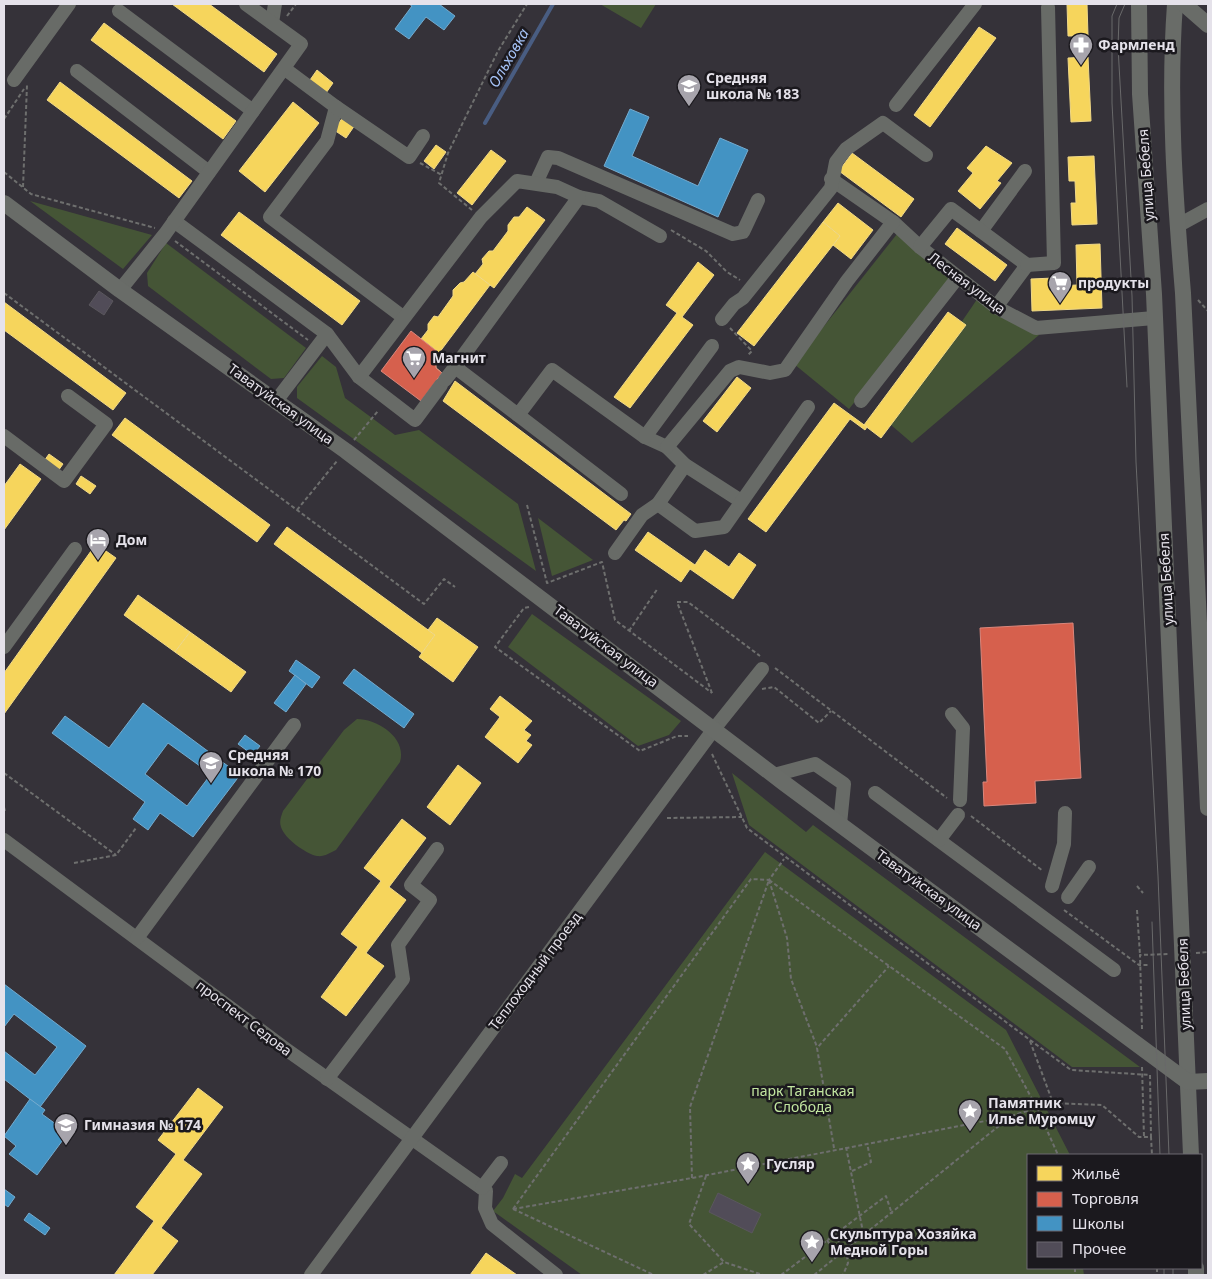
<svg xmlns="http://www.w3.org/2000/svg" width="1212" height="1279" font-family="'Noto Sans',sans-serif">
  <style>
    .green { fill: #455536 }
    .homes { fill: #f6d55c; stroke: #f1d987 }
    .shops { fill: #d6604d; stroke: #da877c }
    .schools { fill: #4393c3; stroke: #74abcf; fill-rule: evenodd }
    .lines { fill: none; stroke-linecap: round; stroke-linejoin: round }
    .stream { stroke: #495d82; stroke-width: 4 }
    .building { fill: #514c58; stroke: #5a575d }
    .path { stroke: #6e6f6e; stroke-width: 2; stroke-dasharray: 4 2.5; stroke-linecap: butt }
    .minor { stroke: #686b67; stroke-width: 14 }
    .major { stroke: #696c68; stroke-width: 16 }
    .tram { stroke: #69696a; stroke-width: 1 }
    .labels { text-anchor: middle; stroke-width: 5; stroke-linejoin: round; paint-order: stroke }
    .poi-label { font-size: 14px; font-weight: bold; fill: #e5e2ea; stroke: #1b191e; text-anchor: start }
    .street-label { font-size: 14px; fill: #e5e2ea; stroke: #1b191e }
    .park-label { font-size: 14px; fill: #c2e6a0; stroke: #1b191e }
    .water-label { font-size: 15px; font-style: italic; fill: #a5c2f6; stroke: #1b191e }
  </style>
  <rect width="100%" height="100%" fill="#353239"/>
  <g class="green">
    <path d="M600,4H656L641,28Z"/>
    <path d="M30,201L152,235L123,269Z"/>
    <path d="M897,234L955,275L849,409L794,364Z"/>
    <path d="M166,243L306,348L284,378L271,379L148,286L147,273Z"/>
    <path d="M980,295L1039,335L912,443L891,425Z"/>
    <path d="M322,356L336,367L345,398L395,435L419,430L518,504L536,571L297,398V387Z"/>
    <path d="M538,518L593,560L552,576Z"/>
    <path d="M532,614L681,721L669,735L638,746L508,647Z"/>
    <path d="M357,719C378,719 407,738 400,762L336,850C330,853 324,857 317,856C306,854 284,838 281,827C279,821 281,817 283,811L344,730Z"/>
    <path d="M732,773L806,832L813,825L1140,1067H1072L749,825Z"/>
    <path d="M765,852L1006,1030L1070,1155H1028V1268H1083L1084,1275H582L493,1211L503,1198L515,1174L522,1178Z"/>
  </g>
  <g class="homes">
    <path d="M172,4H209L277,54L264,72Z"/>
    <path d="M1067,4H1087L1088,36H1068Z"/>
    <path d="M104,23L236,121L223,139L91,40Z"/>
    <path d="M979,27L996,38L930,127L914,115Z"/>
    <path d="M1088,57L1091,121L1071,122L1068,58Z"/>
    <path d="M317,70L333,83L326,93L310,80Z"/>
    <path d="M60,82L192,181L179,198L47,100Z"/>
    <path d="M293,102L319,123L265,192L239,171Z"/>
    <path d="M343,117L355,125L346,138L334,130Z"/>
    <path d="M436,145L446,152L434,169L424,161Z"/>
    <path d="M986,146L1012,163L997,181L1001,183L980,209L958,191L973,173L967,168Z"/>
    <path d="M491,150L506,161L472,205L457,193Z"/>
    <path d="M852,153L914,199L901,217L839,171Z"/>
    <path d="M1094,156L1097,224L1072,225L1071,203H1076L1075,181H1069L1068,157Z"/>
    <path d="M838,203L873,230L851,259L833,245L840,236L823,222Z"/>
    <path d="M527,207L545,220L494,288L475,274L483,264L482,259L489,251H493L508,231V225L514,217H519Z"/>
    <path d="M239,212L360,301L342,325L221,235Z"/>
    <path d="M823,222L840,236L754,346L737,333Z"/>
    <path d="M957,228L1007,265L995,281L945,244Z"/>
    <path d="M1100,244L1102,308L1032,311L1031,279L1054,278V286L1077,285L1076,245Z"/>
    <path d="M698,262L714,275L682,317L693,325L630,408L614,397L677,313L666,305Z"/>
    <path d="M473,272L490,285L439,353L421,339L428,330V324L434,316L438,317L453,296V290L460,283L464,282Z"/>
    <path d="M4,302L126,393L113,410L4,330Z"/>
    <path d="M948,312L966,325L881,438L864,425Z"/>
    <path d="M418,337L439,353L435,359L436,368L442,373L425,396L413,383L403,380L399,362L403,354H408L415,345V341Z"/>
    <path d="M737,377L751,388L717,432L703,421Z"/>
    <path d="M455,381L631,514L626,521L624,520L616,530L443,401Z"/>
    <path d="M834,403L867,427L865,430L850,419L766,532L748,519Z"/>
    <path d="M125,418L270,525L257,542L112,435Z"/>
    <path d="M49,454L63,464L58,471L44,461Z"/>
    <path d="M20,464L41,479L4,530V486Z"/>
    <path d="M81,476L96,486L90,494L76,484Z"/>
    <path d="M287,527L435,635L422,653L274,544Z"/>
    <path d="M648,532L695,565L705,550L729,567L739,553L756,565L733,599L690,569L681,582L635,550Z"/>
    <path d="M96,544L116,558L4,714V673Z"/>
    <path d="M138,595L190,632L175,652L124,615Z"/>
    <path d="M437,618L478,647L453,682L419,657L435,635L428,630Z"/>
    <path d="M190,632L246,672L231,692L175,652Z"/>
    <path d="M500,696L532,721L524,730L531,735L526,741L532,745L518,763L485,737L500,717L490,709Z"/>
    <path d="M458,765L481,783L450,825L427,807Z"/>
    <path d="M402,819L426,838L389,887L406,900L366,953L384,966L346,1016L321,997L358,947L341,934L381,881L364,868Z"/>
    <path d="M198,1088L223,1107L183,1160L202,1174L161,1228L178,1241L152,1275H114L154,1221L136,1207L176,1154L158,1140Z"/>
    <path d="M486,1253L517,1275H470Z"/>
  </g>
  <g class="shops">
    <path d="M411,331L439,353L435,359L436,368L442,373L421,401L381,371Z"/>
    <path d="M1073,623L1081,778L1035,781L1036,803L984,806L983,782H987L980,628Z"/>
  </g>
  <g class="schools">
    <path d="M409,4H439L455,16L444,30L426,17L409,39L395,29L412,6Z"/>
    <path d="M630,109L649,117L632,156L698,186L720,138L748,150L718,217L604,166Z"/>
    <path d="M296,660L320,677L312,688L289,671Z"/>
    <path d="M354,669L414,714L404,728L343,683Z"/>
    <path d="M295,675L306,684L286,712L274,703Z"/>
    <path d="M143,703L240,775L193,837L160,813L148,830L133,819L145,802L52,733L65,716L109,748ZM168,743L211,774L187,806L145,774Z"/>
    <path d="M245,735L260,746L253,755L238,744Z"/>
    <path d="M4,984L86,1046L40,1107L4,1079V1051L35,1075L57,1047L14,1014L4,1027Z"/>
    <path d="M30,1099L45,1110L42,1114L68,1133L37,1175L9,1154L16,1146L4,1136Z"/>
    <path d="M4,1189L15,1197L8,1207L4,1204Z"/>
    <path d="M29,1213L50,1228L45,1235L24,1220Z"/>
  </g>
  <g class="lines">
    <path class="stream" d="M485,123L553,4"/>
  </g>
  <g class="building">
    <path d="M99,291L113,301L104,315L89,305Z"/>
    <path d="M718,1193L761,1214L752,1233L709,1212Z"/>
  </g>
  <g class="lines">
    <g class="path">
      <path d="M287,16L296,4"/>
      <path d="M4,119L24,89"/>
      <path d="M420,163L442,175"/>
      <path d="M4,172L31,194L155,228"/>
      <path d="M23,187L27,85"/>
      <path d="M472,210L439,183L448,153L498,51L527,4"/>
      <path d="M671,230L706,251L727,272L740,280"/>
      <path d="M175,241L308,340"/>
      <path d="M4,293L424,604L444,579L455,587"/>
      <path d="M1198,300L1208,311"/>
      <path d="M730,328L752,351L748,355"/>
      <path d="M354,440L378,411"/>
      <path d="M527,505L547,583L602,562L615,620L712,693"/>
      <path d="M297,510L337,461"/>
      <path d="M529,607L524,608L495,647L640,751L677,736H688"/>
      <path d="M629,631L658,588"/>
      <path d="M775,668L947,798"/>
      <path d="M762,689L774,687L819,723L831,711"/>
      <path d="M712,693L677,602H688L760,656"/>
      <path d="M712,754L747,828L1030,1040L1071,1070L1150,1075L1151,1137"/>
      <path d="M4,773L116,855"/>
      <path d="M4,807L5,811"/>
      <path d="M971,816L1043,871"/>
      <path d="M667,818L742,817"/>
      <path d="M74,863L116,855L136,828"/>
      <path d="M769,880L1005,1049L1038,1110L1058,1155"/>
      <path d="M769,880L787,938L791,979L817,1047"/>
      <path d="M1137,886L1143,893"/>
      <path d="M1064,910L1139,965H1149"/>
      <path d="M1137,910L1140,955"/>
      <path d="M1196,953L1208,952"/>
      <path d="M1142,1029L1140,955L1168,954"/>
      <path d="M1030,1041L1053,1103L1102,1105L1139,1137H1151L1152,1155"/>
      <path d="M1142,1067L1144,1137"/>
      <path d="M846,1147L864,1237"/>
      <path d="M834,1148L817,1048L889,966"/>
      <path d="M852,1171L871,1162L867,1143"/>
      <path d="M706,1176L689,1224L724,1262"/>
      <path d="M692,1178L690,1107L769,880"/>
      <path d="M513,1209L692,1178L1011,1116L1053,1103"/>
      <path d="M513,1209L751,879L769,880L784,859"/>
      <path d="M513,1209L654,1275"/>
      <path d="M833,1234L846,1250L848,1263L843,1275"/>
      <path d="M827,1240L838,1257"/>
      <path d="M1075,1268V1275"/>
      <path d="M1157,1268V1275"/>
      <path d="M703,1275L724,1262L763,1275"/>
      <path d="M781,1275L886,1196L892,1214"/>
      <path d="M814,1275L1010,1117"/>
    </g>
    <g class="minor">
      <path d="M119,11L253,111"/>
      <path d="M272,23L275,4"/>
      <path d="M285,69L336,107L327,141L270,217L403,317"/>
      <path d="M77,71L209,172"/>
      <path d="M14,80L69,4"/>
      <path d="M896,105L975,4"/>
      <path d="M336,107L409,157L423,136"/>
      <path d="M831,179L893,222L920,247L996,307L1036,328L1154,318"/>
      <path d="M536,183L548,157L558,158L733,234L743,232L758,200"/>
      <path d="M579,197L599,201L660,236"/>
      <path d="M174,221L327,334L359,377L415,420L441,385"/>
      <path d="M1177,226L1208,209"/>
      <path d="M981,231L1025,171"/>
      <path d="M920,247L951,209L1027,265L996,307"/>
      <path d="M1027,265L1054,263L1048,7"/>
      <path d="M120,290L165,234L301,44L246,4"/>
      <path d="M722,319L734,304L743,298L831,188L836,162L846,149L883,123L926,155"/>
      <path d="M359,377L481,217L517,181L557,187L579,197L455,367"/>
      <path d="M445,380L455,367L518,415L552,370L645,437L667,447L685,465L741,501"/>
      <path d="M276,401L327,334"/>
      <path d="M861,401L958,277"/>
      <path d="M518,415L621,494"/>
      <path d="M4,436L64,481L106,424L68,396"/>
      <path d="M645,437L712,346"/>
      <path d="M667,447L730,371L739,367L770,373L785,370L847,281L893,222"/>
      <path d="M658,504L695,531L724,527L808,407"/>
      <path d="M615,553L642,515L658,504L685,465"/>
      <path d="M4,647L75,549"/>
      <path d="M952,714L963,728L960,800"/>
      <path d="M774,775L815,764L844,784L840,824"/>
      <path d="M875,793L1114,970"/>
      <path d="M4,840L287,1050L486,1191L485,1208L492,1224L556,1275"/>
      <path d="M939,840L958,815"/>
      <path d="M1052,886L1064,844L1065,813"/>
      <path d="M1068,897L1089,867"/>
      <path d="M137,938L294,725"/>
      <path d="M327,1079L403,979L398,945L430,900L411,885L437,849"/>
      <path d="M482,1188L501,1163"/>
      <path d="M311,1275L714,729L762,669"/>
    </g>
    <g class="major">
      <path d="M1139,4L1140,94L1154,294L1191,1155"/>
      <path d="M1175,4C1168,100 1175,197 1183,293L1208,808"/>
      <path d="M1184,4L1208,25"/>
      <path d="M4,203L120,290L346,451L784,783L1188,1082L1208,1081"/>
      <path d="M1196,1268V1275"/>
    </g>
    <g class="tram">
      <path d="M1117,4L1112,16V103L1127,387"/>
      <path d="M1125,4L1119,18L1118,47L1132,296L1136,462L1158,876L1169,1155"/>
      <path d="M1152,922L1160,1155"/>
      <path d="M1164,1268V1275"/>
      <path d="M1173,1268V1275"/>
    </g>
  </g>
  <defs>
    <g id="pharmacy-pin" transform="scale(1.25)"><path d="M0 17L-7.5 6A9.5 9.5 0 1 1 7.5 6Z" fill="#a7a4ac" stroke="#1b191e"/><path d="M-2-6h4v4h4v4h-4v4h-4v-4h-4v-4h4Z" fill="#fff"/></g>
    <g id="school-pin" transform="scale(1.25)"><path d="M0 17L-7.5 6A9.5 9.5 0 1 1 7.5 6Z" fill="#a7a4ac" stroke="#1b191e"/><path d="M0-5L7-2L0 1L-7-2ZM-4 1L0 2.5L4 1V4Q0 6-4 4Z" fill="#fff"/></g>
    <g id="supermarket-pin" transform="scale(1.25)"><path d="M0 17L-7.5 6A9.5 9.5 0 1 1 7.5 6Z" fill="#a7a4ac" stroke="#1b191e"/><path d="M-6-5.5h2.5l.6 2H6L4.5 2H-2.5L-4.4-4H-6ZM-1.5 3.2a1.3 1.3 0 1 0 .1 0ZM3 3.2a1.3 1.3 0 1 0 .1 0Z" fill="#fff"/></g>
    <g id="hotel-pin" transform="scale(1.25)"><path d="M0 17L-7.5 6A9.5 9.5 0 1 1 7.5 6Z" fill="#a7a4ac" stroke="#1b191e"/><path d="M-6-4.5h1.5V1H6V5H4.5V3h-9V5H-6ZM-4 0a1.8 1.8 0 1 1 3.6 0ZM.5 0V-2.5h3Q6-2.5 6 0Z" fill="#fff"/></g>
    <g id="sight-pin" transform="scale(1.25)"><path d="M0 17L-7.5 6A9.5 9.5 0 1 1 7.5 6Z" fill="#a7a4ac" stroke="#1b191e"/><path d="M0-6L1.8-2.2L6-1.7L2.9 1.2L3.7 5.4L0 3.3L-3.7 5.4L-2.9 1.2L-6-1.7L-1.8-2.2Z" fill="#fff"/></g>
  </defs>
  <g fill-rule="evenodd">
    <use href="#pharmacy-pin" x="1081" y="45"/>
    <use href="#school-pin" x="689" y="86"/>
    <use href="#supermarket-pin" x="1060" y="283"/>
    <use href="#supermarket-pin" x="414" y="358"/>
    <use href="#hotel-pin" x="98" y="540"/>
    <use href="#school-pin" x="211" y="763"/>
    <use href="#sight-pin" x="970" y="1111"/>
    <use href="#school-pin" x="66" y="1125"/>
    <use href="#sight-pin" x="748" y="1164"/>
    <use href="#sight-pin" x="812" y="1242"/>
  </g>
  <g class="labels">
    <g class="poi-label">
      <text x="1098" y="50">Фармленд</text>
      <text x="706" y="83">Средняя<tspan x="706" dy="16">школа № 183</tspan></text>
      <text x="1078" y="288">продукты</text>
      <text x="432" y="363">Магнит</text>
      <text x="116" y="545">Дом</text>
      <text x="228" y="760">Средняя<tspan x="228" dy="16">школа № 170</tspan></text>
      <text x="988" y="1108">Памятник<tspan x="988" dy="16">Илье Муромцу</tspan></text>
      <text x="84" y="1130">Гимназия № 174</text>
      <text x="766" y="1169">Гусляр</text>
      <text x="830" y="1239">Скульптура Хозяйка<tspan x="830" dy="16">Медной Горы</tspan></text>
    </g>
    <g class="street-label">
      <text transform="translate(1146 175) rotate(-94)" y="5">улица Бебеля</text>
      <text transform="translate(967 283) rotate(37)" y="5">Лесная улица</text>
      <text transform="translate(281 404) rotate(36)" y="5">Таватуйская улица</text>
      <text transform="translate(1166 579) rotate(-93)" y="5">улица Бебеля</text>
      <text transform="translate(606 646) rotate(37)" y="5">Таватуйская улица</text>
      <text transform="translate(929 890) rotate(36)" y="5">Таватуйская улица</text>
      <text transform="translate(535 971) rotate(-53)" y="5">Теплоходный проезд</text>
      <text transform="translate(1184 984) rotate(-92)" y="5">улица Бебеля</text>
      <text transform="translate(244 1018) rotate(37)" y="5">проспект Седова</text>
    </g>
    <g class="park-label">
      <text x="803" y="1096">парк Таганская<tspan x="803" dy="16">Слобода</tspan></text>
    </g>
    <g class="water-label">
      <text transform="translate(509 58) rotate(-60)" y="5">Ольховка</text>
    </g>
  </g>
  <rect width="1212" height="1279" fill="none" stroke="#e5e2ea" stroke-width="10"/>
  <rect x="1027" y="1154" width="175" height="115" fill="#1b191e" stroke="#6c6970"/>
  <rect x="1037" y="1166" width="25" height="15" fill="#f6d55c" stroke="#6c6970"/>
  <text x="1072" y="1179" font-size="15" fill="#e5e2ea">Жильё</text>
  <rect x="1037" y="1192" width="25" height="15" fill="#d6604d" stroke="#6c6970"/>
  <text x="1072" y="1204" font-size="15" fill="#e5e2ea">Торговля</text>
  <rect x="1037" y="1216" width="25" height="15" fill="#4393c3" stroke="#6c6970"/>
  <text x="1072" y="1229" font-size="15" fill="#e5e2ea">Школы</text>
  <rect x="1037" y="1242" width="25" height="15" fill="#514c58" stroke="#6c6970"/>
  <text x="1072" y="1254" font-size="15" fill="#e5e2ea">Прочее</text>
</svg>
